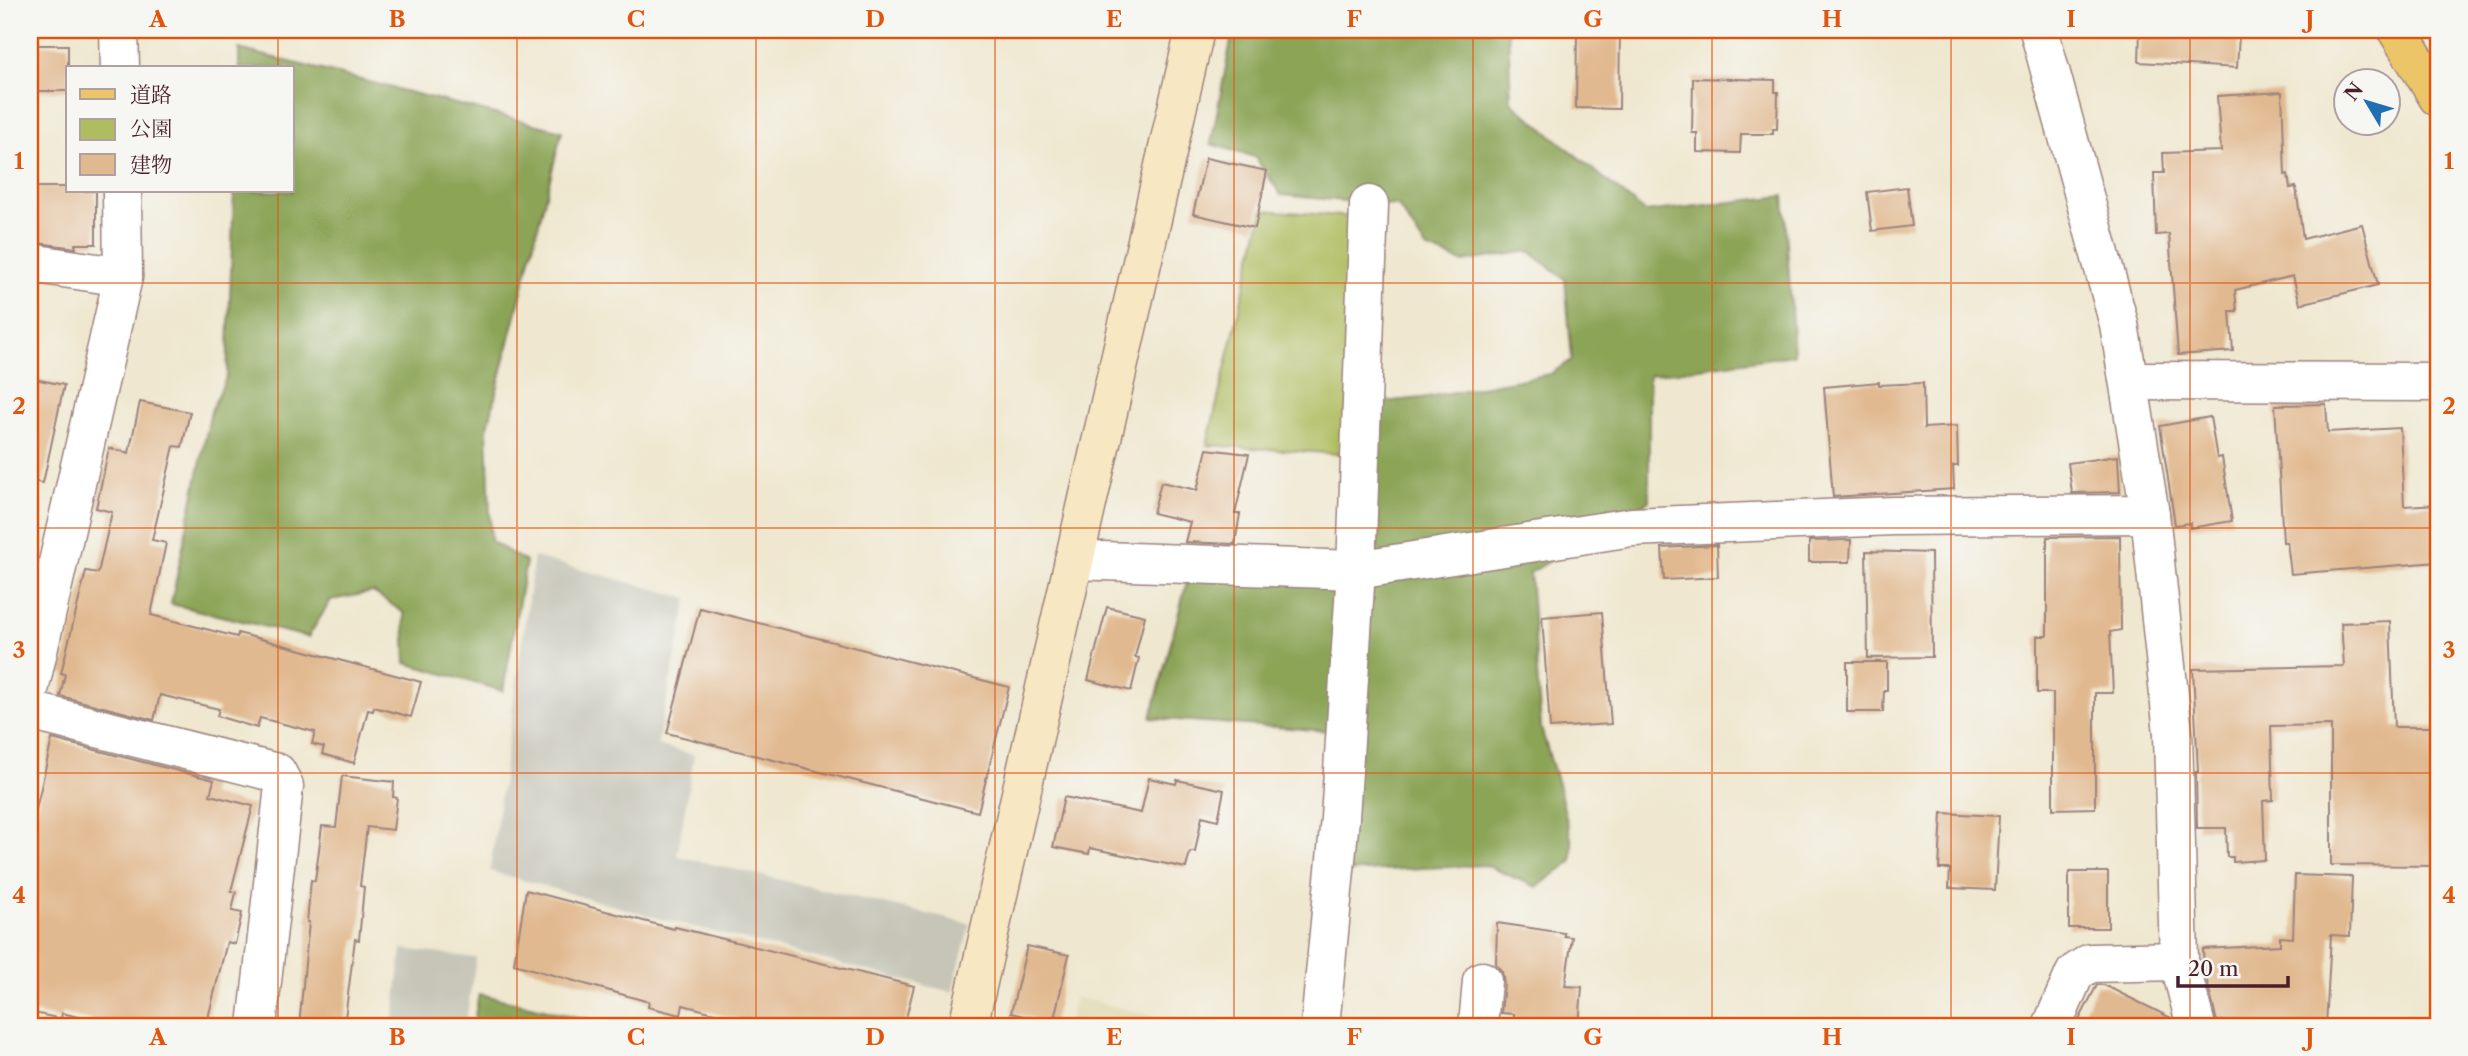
<svg xmlns="http://www.w3.org/2000/svg" width="2468" height="1056" font-family="'Libre Caslon Text','Noto Serif JP',serif">
  <style>
    .built { fill: #e3dcba }
    .industrial { fill: #c6c5b8 }
    .green { fill: #afbc5f; stroke: #7c6e45; stroke-width: 2 }
    .forest { fill: #8ba456; stroke: #6a6240; stroke-width: 2 }
    .building { fill: #e1b990 }
    .lines { fill: none; stroke-linecap: round; stroke-linejoin: round }
    .street-casing { stroke: #9c837d; stroke-width: 41 }
    .secondary-casing { stroke: #9c837d; stroke-width: 41 }
    .primary-casing { stroke: #9c837d; stroke-width: 41 }
    .street { stroke: #fff; stroke-width: 38 }
    .secondary { stroke: #f7e8c3; stroke-width: 38 }
    .primary { stroke: #ecc569; stroke-width: 38 }
    .grid { fill: none; stroke: #e0560e; stroke-width: 2; stroke-opacity: 0.55 }
    .neatline { fill: none; stroke: #e0560e; stroke-width: 2.5 }
    .grid-label { font-size: 23px; text-anchor: middle; font-weight: bold; fill: #e0560e }
  </style>
  <rect width="100%" height="100%" fill="#f6f6f2"/>
  <filter id="ink" filterUnits="userSpaceOnUse"><feTurbulence type="fractalNoise" baseFrequency=".0143" numOctaves="2"/><feDisplacementMap in="SourceGraphic" scale="14" xChannelSelector="R" yChannelSelector="G"/><feConvolveMatrix kernelMatrix="1 2 1 2 8 2 1 2 1" color-interpolation-filters="sRGB"/></filter>
  <filter id="wash" filterUnits="userSpaceOnUse"><feTurbulence type="fractalNoise" baseFrequency=".00686" numOctaves="4" result="noise"/><feDisplacementMap in="SourceGraphic" scale="28" xChannelSelector="R" yChannelSelector="G"/><feGaussianBlur stdDeviation="1.57" result="paint"/><feColorMatrix in="noise" values="0 0 0 0 0 0 0 0 0 0 0 0 0 0 0 0 0 1.4 0 .05"/><feComposite in="paint" operator="in"/></filter>
  <g filter="url(#wash)">
    <rect width="100%" height="100%" fill="#efe7cf"/>
    <path class="built" d="M1075,997L1195,1026H1068Z"/>
    <g class="industrial">
      <path d="M534,557L688,598L657,745L694,755L677,856L970,924L952,992L665,920L490,871Z"/>
      <path d="M402,949L476,958L465,1026H393Z"/>
    </g>
    <path class="green" d="M1263,210L1366,218L1356,455L1207,445Z"/>
    <g class="forest">
      <path d="M1233,30H1508L1511,102L1645,212L1784,196L1794,355L1649,375V501L1530,573L1541,728L1558,784L1572,843V861L1537,887L1485,865L1342,872L1355,733L1151,718L1189,574L1370,583L1374,403L1422,398L1550,374L1572,360L1565,279L1529,251L1462,262L1426,248L1398,206L1281,195L1255,157L1211,144Z"/>
      <path d="M239,49L562,131L487,430L491,541L526,562L503,691L406,663L404,613L373,592L331,600L308,637L171,604L211,411L227,376L234,191H292V68H239Z"/>
      <path d="M479,994L615,1026H473Z"/>
    </g>
    <g id="blocks">
      <g class="building">
        <path d="M1577,30H1620L1619,109L1576,108Z"/>
        <path d="M2140,30L2239,35L2237,68L2139,62Z"/>
        <rect x="30" y="45" width="38" height="46"/>
        <path d="M1693,78L1775,80V92H1778L1777,129H1773V134H1741L1740,153L1697,152V133H1692Z"/>
        <path d="M2282,92L2285,175L2288,174L2290,188L2296,187L2303,239L2362,224L2378,285L2300,304L2293,276L2235,290L2237,311H2230L2233,351L2178,355L2169,234L2156,235L2154,173H2164L2163,153L2221,151L2217,96Z"/>
        <path d="M1206,158L1267,171L1255,228L1193,214Z"/>
        <path d="M30,187H68V191H96V244H75L76,248L30,242Z"/>
        <path d="M1907,187L1912,226L1872,231L1867,192Z"/>
        <path d="M30,378L64,385L43,483L30,481Z"/>
        <path d="M1879,382V385L1923,383L1924,428L1957,426L1958,466H1953L1954,489L1833,497L1824,387Z"/>
        <path d="M140,402L190,412L182,447L174,446L152,540L166,543L151,615L237,637L238,633L421,682L411,717L374,707L373,711L368,710L354,763L322,754L324,747L312,744L315,732L260,718L257,728L217,716L219,709L160,695L154,720L60,696L65,674L61,673L86,571L98,573L112,512L96,508L109,448L129,453Z"/>
        <path d="M2326,404L2328,432L2400,428L2404,506L2438,504V562L2291,574L2287,542H2283L2275,405Z"/>
        <path d="M2210,417L2217,458L2222,457L2232,521L2190,528V523L2175,525L2160,426Z"/>
        <path d="M1207,449L1249,454L1235,514H1240L1235,544L1185,542L1190,522L1153,513L1161,482L1197,490Z"/>
        <path d="M2118,456L2120,492L2072,493L2068,463Z"/>
        <path d="M2120,536L2121,630L2110,632L2113,693H2095V808L2053,809V693H2037V636H2047V537Z"/>
        <path d="M1851,540L1850,562H1809V541Z"/>
        <path d="M1717,545L1718,577L1664,580L1662,548Z"/>
        <path d="M1866,551L1931,553L1932,657L1868,658Z"/>
        <path d="M1107,607L1145,616L1135,657L1139,658L1131,691L1088,680Z"/>
        <path d="M700,608L1009,687L978,812L667,733Z"/>
        <path d="M1602,612L1611,724L1550,728L1542,617Z"/>
        <path d="M2390,621L2394,727H2438V866L2331,865V725L2271,726L2273,800L2263,801L2265,860L2233,862V857H2227L2226,828H2197L2196,772H2198L2193,669L2344,666L2341,623Z"/>
        <path d="M1847,662H1887V690H1884L1883,712H1847Z"/>
        <path d="M52,739L214,780L210,795L253,806L231,891L236,892L232,911L242,913L235,944L227,942L206,1026H114L62,1013L61,1019L30,1012V836Z"/>
        <path d="M342,776L394,782L393,797L397,798L393,830L367,827L360,886L364,887L359,940L355,939L344,1026H299L309,922H307L311,880L315,881L322,826L336,827Z"/>
        <path d="M1149,778L1176,784L1177,780L1224,790L1218,820L1202,816L1195,852H1190L1186,868L1090,848L1089,854L1053,847L1064,797L1141,813Z"/>
        <path d="M1942,813L1999,816L1995,890L1949,888L1950,869H1939Z"/>
        <rect x="2069" y="872" width="39" height="56"/>
        <path d="M2295,875L2352,877L2350,936L2331,935L2326,1026H2223V1021L2217,1022L2204,969L2203,949L2280,945V937L2293,938Z"/>
        <path d="M526,890L674,929L675,927L914,986L904,1026H740L741,1020L683,1005L681,1015L648,1007L649,1002L514,964Z"/>
        <path d="M1497,923L1564,933V936L1572,937L1565,986L1582,987L1579,1026H1550L1551,1020L1514,1019V1014L1501,1013L1504,983L1502,972L1496,964Z"/>
        <path d="M1027,946L1069,955L1053,1023L1011,1013Z"/>
        <path d="M2097,985H2104L2171,1018L2173,1026H2076Z"/>
      </g>
    </g>
  </g>
  <g filter="url(#ink)">
    <use href="#blocks" fill-opacity="0" stroke="#9c837d" stroke-width="2"/>
    <g class="lines">
      <g class="street-casing">
        <g id="street">
          <path d="M119,30L120,68"/>
          <path d="M2039,30L2119,324L2150,514L2173,733L2179,961L2196,1026"/>
          <path d="M30,263L123,277"/>
          <path d="M2129,381L2438,382"/>
          <path d="M1074,560L1356,570L1632,527L1893,516L2150,514"/>
          <path d="M30,686L123,277L122,191"/>
          <path d="M30,711L277,773L284,786L257,1026"/>
          <path d="M1320,1026L1340,818L1356,570L1369,205"/>
          <path d="M1478,1026L1482,981"/>
          <path d="M2052,1026L2075,973L2090,963L2179,961"/>
        </g>
      </g>
      <g class="secondary-casing">
        <path id="secondary" d="M968,1026L1195,30"/>
      </g>
      <g class="primary-casing">
        <path id="primary" d="M2397,30L2438,97"/>
      </g>
      <use href="#street" class="street"/>
      <use href="#secondary" class="secondary"/>
      <use href="#primary" class="primary"/>
    </g>
  </g>
  <path class="grid" d="M278,30V68M517,30V1026M756,30V1026M995,30V1026M1234,30V1026M1473,30V1026M1712,30V1026M1951,30V1026M2190,30V1026M278,191V1026M30,283H2438M30,528H2438M30,773H2438"/>
  <rect width="2468" height="1056" fill="none" stroke="#f6f6f2" stroke-width="77"/>
  <rect x="66" y="66" width="228" height="126" fill="#f6f6f2" stroke="#b1a0a2" stroke-width="2"/>
  <rect x="80" y="89" width="35" height="10" fill="#ecc569" stroke="#b1a0a2" stroke-width="2"/>
  <text x="130" y="102" font-size="21" fill="#4a1f2b">道路</text>
  <rect x="80" y="119" width="35" height="21" fill="#afbc5f" stroke="#b1a0a2" stroke-width="2"/>
  <text x="130" y="136" font-size="21" fill="#4a1f2b">公園</text>
  <rect x="80" y="154" width="35" height="21" fill="#e1b990" stroke="#b1a0a2" stroke-width="2"/>
  <text x="130" y="172" font-size="21" fill="#4a1f2b">建物</text>
  <g transform="translate(2367 102) rotate(308)"><circle r="33" fill="#f6f6f2" stroke="#b1a0a2" stroke-width="2"/>
  <path d="M0-5L12 26L0 18L-12 26Z" fill="#1f6fb2"/>
  <text y="-10" font-size="19" font-weight="bold" text-anchor="middle" fill="#4a1f2b">N</text>
  </g>
  <path d="M2178 976v10h110v-10" fill="none" stroke="#4a1f2b" stroke-width="3.5"/>
  <text x="2188" y="976" font-size="21" fill="#4a1f2b" stroke="#f6f6f2" stroke-width="5" paint-order="stroke">20 m</text>
  <rect x="38" y="38" width="2392" height="980" class="neatline"/>
  <g class="grid-label">
    <text x="158" y="27">A</text>
    <text x="397" y="27">B</text>
    <text x="636" y="27">C</text>
    <text x="875" y="27">D</text>
    <text x="1114" y="27">E</text>
    <text x="1354" y="27">F</text>
    <text x="1593" y="27">G</text>
    <text x="1832" y="27">H</text>
    <text x="2071" y="27">I</text>
    <text x="2310" y="27">J</text>
    <text x="19" y="169">1</text>
    <text x="2449" y="169">1</text>
    <text x="19" y="414">2</text>
    <text x="2449" y="414">2</text>
    <text x="19" y="658">3</text>
    <text x="2449" y="658">3</text>
    <text x="19" y="903">4</text>
    <text x="2449" y="903">4</text>
    <text x="158" y="1045">A</text>
    <text x="397" y="1045">B</text>
    <text x="636" y="1045">C</text>
    <text x="875" y="1045">D</text>
    <text x="1114" y="1045">E</text>
    <text x="1354" y="1045">F</text>
    <text x="1593" y="1045">G</text>
    <text x="1832" y="1045">H</text>
    <text x="2071" y="1045">I</text>
    <text x="2310" y="1045">J</text>
  </g>
</svg>
